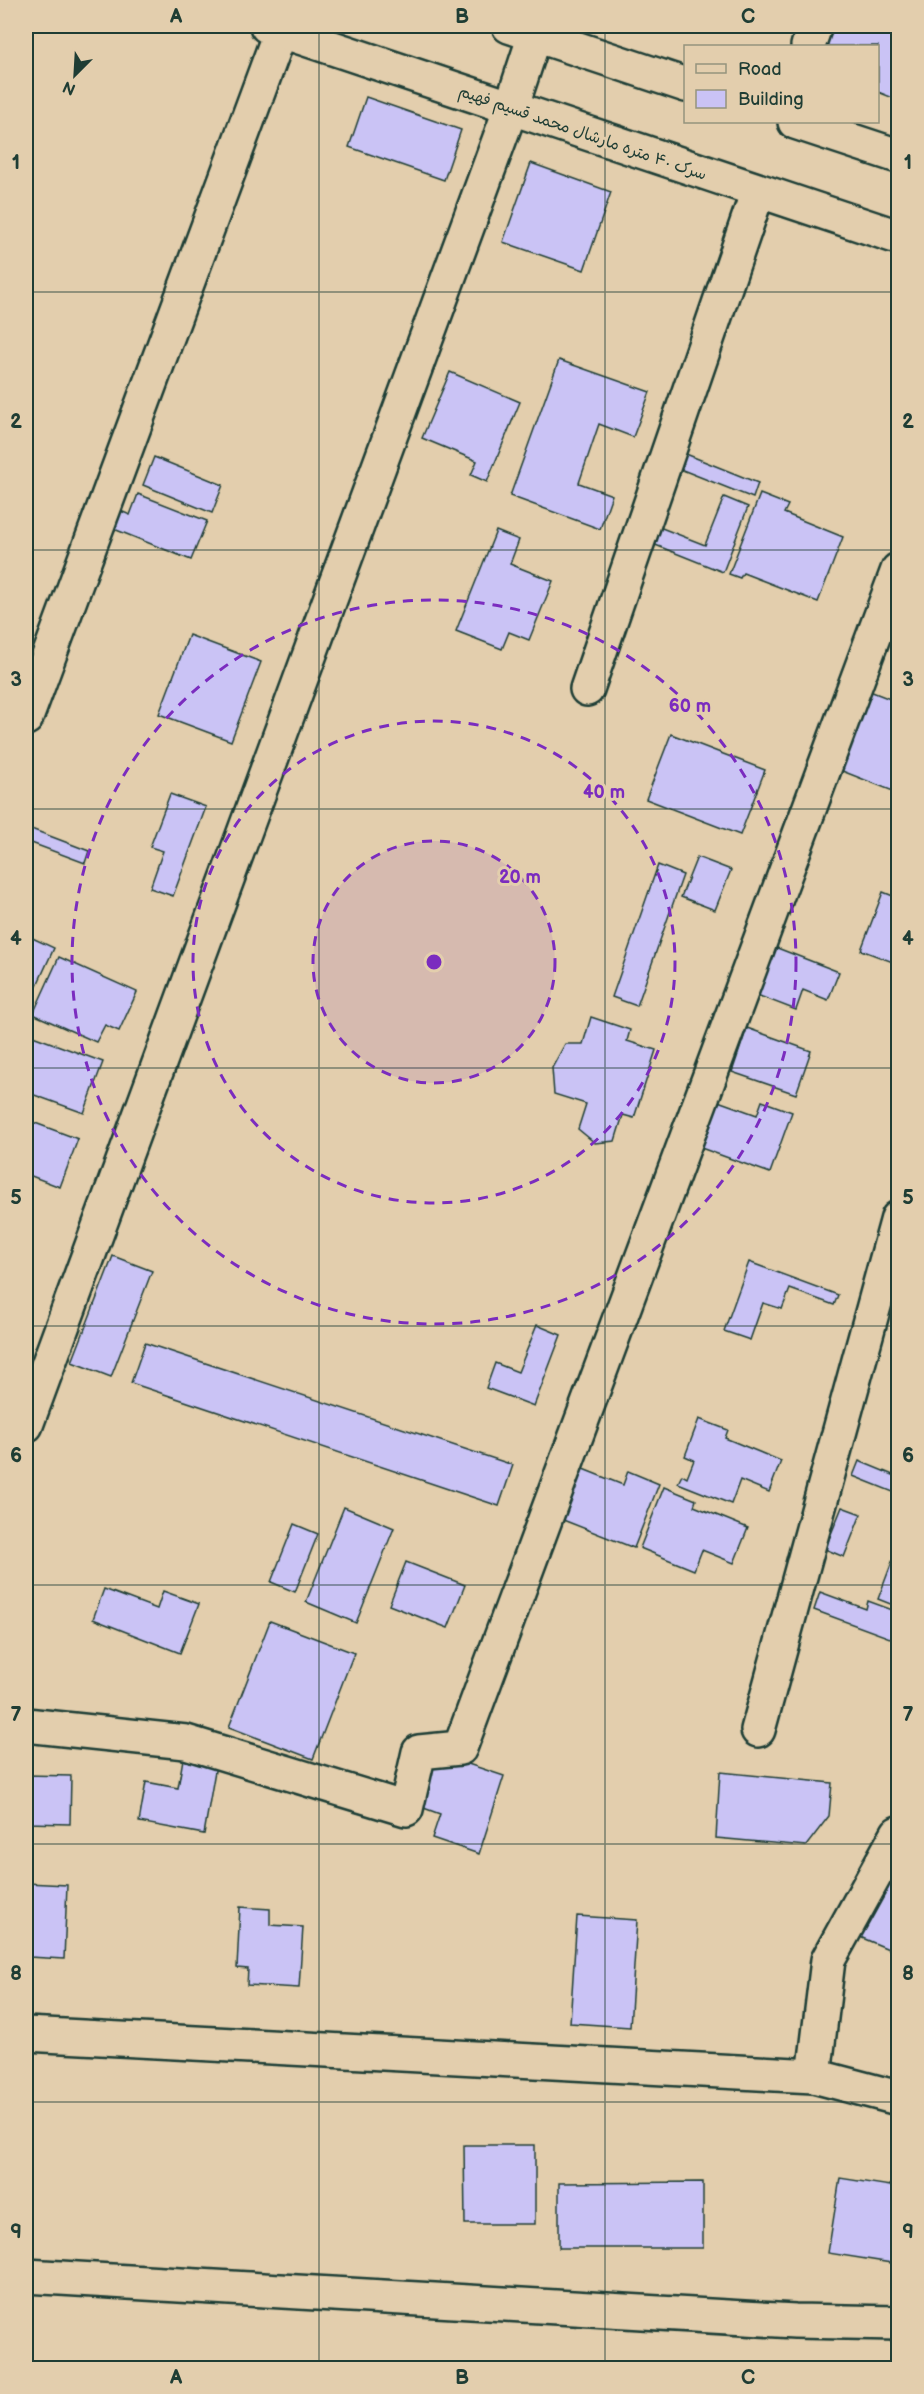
<svg xmlns="http://www.w3.org/2000/svg" width="924" height="2394" font-family="'Balsamiq Sans','Playpen Sans Arabic',sans-serif">
  <style>
    .building { fill: #cac3f5; stroke: #1f3d34; stroke-width: 1.5 }
    .lines { fill: none; stroke-linecap: round; stroke-linejoin: round }
    .minor-casing { stroke: #1f3d34; stroke-width: 38 }
    .tertiary-casing { stroke: #1f3d34; stroke-width: 38 }
    .minor { stroke: #e3cead; stroke-width: 33 }
    .tertiary { stroke: #e3cead; stroke-width: 33 }
    .grid { fill: none; stroke: #1f3d34; stroke-width: 1.5; stroke-opacity: 0.55 }
    .ring { fill: none; stroke: #7b2cbf; stroke-width: 3; stroke-dasharray: 10 8 }
    .labels { text-anchor: middle; stroke-width: 6; stroke-linejoin: round; paint-order: stroke }
    .street-label { font-size: 16px; fill: #1f3d34; stroke: #e3cead }
    .centre { fill: #7b2cbf; stroke: #e3cead; stroke-width: 3 }
    .ring-label { font-size: 18px; text-anchor: middle; font-weight: bold; fill: #7b2cbf; stroke: #e3cead; stroke-width: 6; stroke-linejoin: round; paint-order: stroke }
    .neatline { fill: none; stroke: #1f3d34; stroke-width: 2 }
    .grid-label { font-size: 20px; text-anchor: middle; font-weight: bold; fill: #1f3d34 }
  </style>
  <rect width="100%" height="100%" fill="#e3cead"/>
  <filter id="ink" filterUnits="userSpaceOnUse"><feTurbulence type="fractalNoise" baseFrequency=".0167" numOctaves="2"/><feDisplacementMap in="SourceGraphic" scale="12" xChannelSelector="R" yChannelSelector="G"/><feConvolveMatrix kernelMatrix="1 2 1 2 8 2 1 2 1" color-interpolation-filters="sRGB"/></filter>
  <g filter="url(#ink)">
    <g class="building">
      <path d="M823,26H898V100L878,92V46H815Z"/>
      <path d="M366,97L461,130L444,180L349,147Z"/>
      <path d="M531,163L611,192L584,270L503,242Z"/>
      <path d="M559,360L650,392L633,437L599,424L579,483L612,495L600,529L510,496Z"/>
      <path d="M450,372L520,402L487,482L471,475L477,461L422,438Z"/>
      <path d="M676,450L758,483L753,498L670,465Z"/>
      <path d="M154,457L223,485L212,513L143,485Z"/>
      <path d="M138,494L207,521L191,560L109,527L116,509L130,515Z"/>
      <path d="M760,494L788,505L784,513L843,537L818,602L743,573L740,578L729,574Z"/>
      <path d="M724,497L748,507L723,572L643,540L649,523L705,545Z"/>
      <path d="M496,531L519,540L510,564L553,581L529,640L509,632L502,649L456,631Z"/>
      <path d="M189,635L261,662L231,741L159,714Z"/>
      <path d="M862,688L898,702V793L832,767Z"/>
      <path d="M671,734L765,770L740,835L646,799Z"/>
      <path d="M170,794L206,807L173,896L150,888L163,851L150,847Z"/>
      <path d="M26,827L89,851L85,863L26,841Z"/>
      <path d="M697,857L731,870L715,910L681,897Z"/>
      <path d="M658,865L683,875L637,1006L612,997Z"/>
      <path d="M883,892L898,898V964L861,950Z"/>
      <path d="M26,935L54,948L27,1007L26,1006Z"/>
      <path d="M767,944L839,972L828,1000L803,990L796,1010L749,992Z"/>
      <path d="M59,957L137,992L119,1031L105,1025L96,1042L33,1014Z"/>
      <path d="M591,1017L630,1030L627,1041L656,1050L634,1118L623,1115L615,1141L595,1143L578,1129L586,1104L554,1094L552,1068L565,1044H583Z"/>
      <path d="M747,1028L811,1051L796,1094L732,1072Z"/>
      <path d="M30,1035L103,1062L84,1113L26,1092V1048Z"/>
      <path d="M718,1101L757,1115L762,1101L792,1112L770,1173L701,1148Z"/>
      <path d="M27,1120L78,1139L60,1187L26,1174Z"/>
      <path d="M113,1256L152,1271L111,1377L72,1362Z"/>
      <path d="M749,1262L838,1295L834,1305L790,1289L782,1309L763,1303L750,1340L724,1331Z"/>
      <path d="M537,1325L561,1335L534,1406L486,1388L495,1363L518,1372Z"/>
      <path d="M145,1343L513,1465L499,1506L131,1383Z"/>
      <path d="M699,1419L728,1430L725,1438L781,1461L769,1492L740,1480L731,1504L678,1483L682,1475L687,1478L694,1460L685,1456Z"/>
      <path d="M859,1461L898,1477V1494L853,1476Z"/>
      <path d="M573,1465L623,1485L628,1471L659,1484L634,1548L553,1516Z"/>
      <path d="M664,1487L696,1500L694,1506L748,1528L734,1563L702,1550L694,1570L640,1548Z"/>
      <path d="M344,1507L394,1528L356,1623L306,1602Z"/>
      <path d="M842,1507L861,1514L844,1557L825,1549Z"/>
      <path d="M294,1524L318,1534L295,1592L271,1582Z"/>
      <path d="M898,1546V1607L878,1599Z"/>
      <path d="M406,1562L465,1585L448,1628L389,1605Z"/>
      <path d="M104,1589L157,1609L163,1591L199,1604L180,1653L93,1619Z"/>
      <path d="M820,1592L866,1609L868,1601L898,1612V1641L814,1610Z"/>
      <path d="M270,1621L354,1653L313,1759L229,1727Z"/>
      <path d="M438,1754L504,1776L479,1854L432,1838L440,1814L421,1807Z"/>
      <path d="M183,1759L216,1765L204,1834L139,1822L146,1782L178,1788Z"/>
      <path d="M720,1772L832,1783L829,1816L806,1846L716,1838Z"/>
      <path d="M26,1775L71,1776L70,1824L26,1823Z"/>
      <path d="M898,1847V1953L853,1934Z"/>
      <path d="M26,1883L67,1885L64,1959L29,1957L31,1926L26,1925Z"/>
      <path d="M240,1907L270,1909V1925L303,1927L299,1988L247,1985L248,1969L237,1968Z"/>
      <path d="M577,1916L637,1920L630,2027L570,2023Z"/>
      <path d="M464,2145H535V2224H465Z"/>
      <path d="M894,2167L898,2168V2264L828,2253L840,2178L890,2186Z"/>
      <path d="M703,2182V2248H559V2183Z"/>
    </g>
    <g class="lines">
      <g class="minor-casing">
        <g id="minor">
          <path d="M808,46L815,26"/>
          <path d="M587,689L758,191"/>
          <path d="M26,718L281,30"/>
          <path d="M26,1425L511,108L538,26"/>
          <path d="M26,1725L186,1742L406,1809L419,1752L460,1748L898,570"/>
          <path d="M758,1730L898,1218"/>
          <path d="M26,2034L814,2076L898,2098"/>
          <path d="M814,2076L828,1960L898,1833"/>
          <path d="M26,2276L795,2321L898,2323"/>
        </g>
      </g>
      <g class="tertiary-casing">
        <g id="tertiary">
          <path d="M267,26L898,237"/>
          <path d="M509,26L686,85"/>
          <path d="M795,122L898,156"/>
        </g>
      </g>
      <use href="#minor" class="minor"/>
      <use href="#tertiary" class="tertiary"/>
    </g>
  </g>
  <path class="grid" d="M319,26V2368M605,26V2368M26,292H898M26,550H898M26,809H898M26,1068H898M26,1326H898M26,1585H898M26,1844H898M26,2102H898"/>
  <circle cx="434" cy="962" r="121" fill="#7b2cbf" fill-opacity=".12"/>
  <g class="ring">
    <circle cx="434" cy="962" r="121"/>
    <circle cx="434" cy="962" r="241"/>
    <circle cx="434" cy="962" r="362"/>
  </g>
  <g class="labels">
    <g class="street-label">
      <text transform="translate(583 132) rotate(19)" y="6">سرک ۴۰ متره مارشال محمد قسیم فهیم</text>
    </g>
  </g>
  <circle cx="434" cy="962" r="9" class="centre"/>
  <g class="ring-label">
    <text x="690" y="712">60 m</text>
    <text x="604" y="798">40 m</text>
    <text x="520" y="883">20 m</text>
  </g>
  <rect width="924" height="2394" fill="none" stroke="#e3cead" stroke-width="66"/>
  <rect x="684" y="45" width="195" height="78" fill="#e3cead" stroke="#95947d" stroke-width="1.5"/>
  <rect x="696" y="64" width="30" height="9" fill="#e3cead" stroke="#95947d" stroke-width="1.5"/>
  <text x="738" y="75" font-size="18" fill="#1f3d34">Road</text>
  <rect x="696" y="90" width="30" height="18" fill="#cac3f5" stroke="#95947d" stroke-width="1.5"/>
  <text x="738" y="105" font-size="18" fill="#1f3d34">Building</text>
  <g transform="translate(75 75) rotate(204)" stroke="#e3cead" stroke-width="4.5" paint-order="stroke">
  <path d="M0-4.5L10 22L0 15L-10 22Z" fill="#1f3d34"/>
  <text y="-9" font-size="16" font-weight="bold" text-anchor="middle" fill="#1f3d34">N</text>
  </g>
  <rect x="33" y="33" width="858" height="2328" class="neatline"/>
  <g class="grid-label">
    <text x="176" y="23">A</text>
    <text x="462" y="23">B</text>
    <text x="748" y="23">C</text>
    <text x="16" y="169">1</text>
    <text x="908" y="169">1</text>
    <text x="16" y="428">2</text>
    <text x="908" y="428">2</text>
    <text x="16" y="686">3</text>
    <text x="908" y="686">3</text>
    <text x="16" y="945">4</text>
    <text x="908" y="945">4</text>
    <text x="16" y="1204">5</text>
    <text x="908" y="1204">5</text>
    <text x="16" y="1462">6</text>
    <text x="908" y="1462">6</text>
    <text x="16" y="1721">7</text>
    <text x="908" y="1721">7</text>
    <text x="16" y="1980">8</text>
    <text x="908" y="1980">8</text>
    <text x="16" y="2238">9</text>
    <text x="908" y="2238">9</text>
    <text x="176" y="2384">A</text>
    <text x="462" y="2384">B</text>
    <text x="748" y="2384">C</text>
  </g>
</svg>
